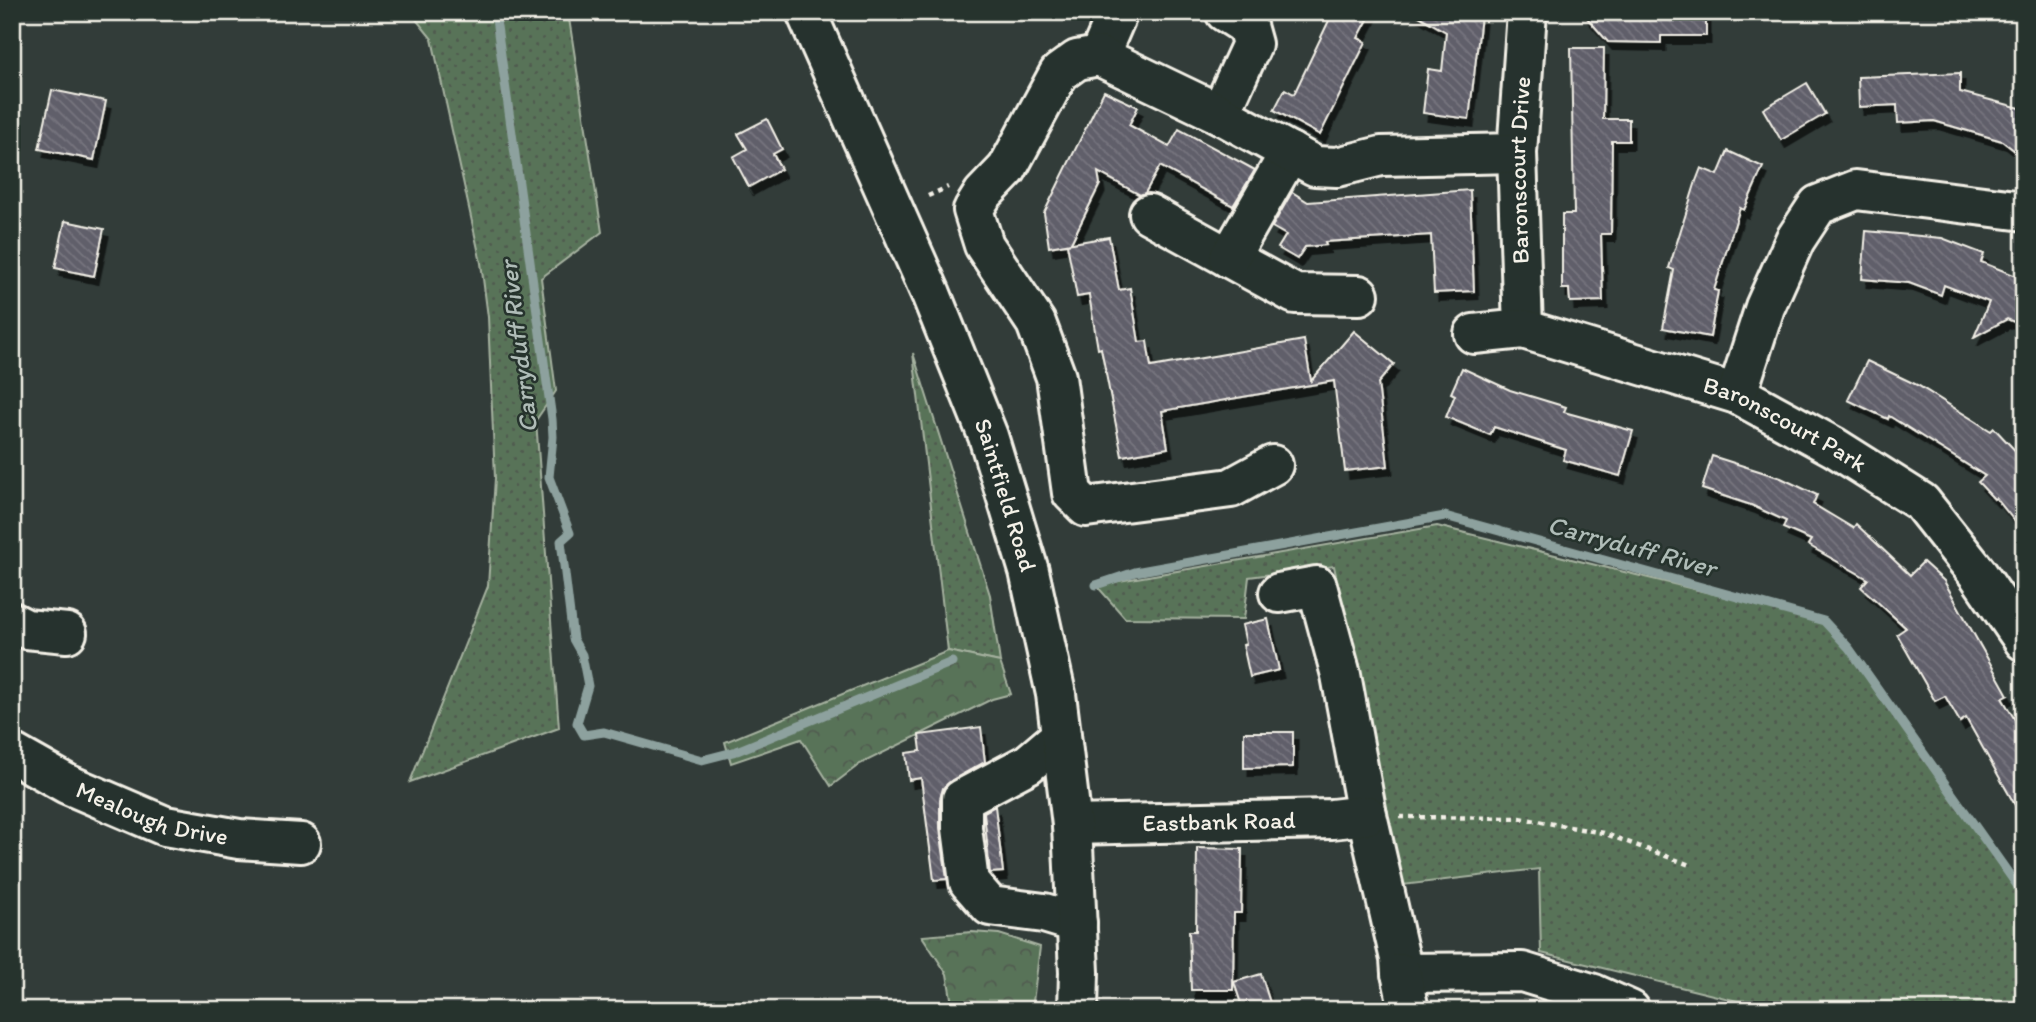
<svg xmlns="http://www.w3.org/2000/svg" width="2036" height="1022" font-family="Itim,sans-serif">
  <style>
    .grass { fill: url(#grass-dots); stroke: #a6b2a0; stroke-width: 2 }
    .forest { fill: url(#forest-crowns); stroke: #a6b2a0; stroke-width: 2 }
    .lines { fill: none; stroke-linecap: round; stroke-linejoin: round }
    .stream { stroke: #8da19e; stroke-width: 9 }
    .building { fill: url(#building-back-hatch); stroke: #f4f1e8; stroke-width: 2; filter: url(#shadow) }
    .minor-casing { stroke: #f4f1e8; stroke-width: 44 }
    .highway-casing { stroke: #f4f1e8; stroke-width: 44 }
    .path { stroke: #f4f1e8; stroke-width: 4.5; stroke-dasharray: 5 5; stroke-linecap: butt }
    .minor { stroke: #26332d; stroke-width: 38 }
    .highway { stroke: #26332d; stroke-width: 38 }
    .labels { text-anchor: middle; stroke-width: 5; stroke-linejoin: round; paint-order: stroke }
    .street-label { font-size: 24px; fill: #f4f1e8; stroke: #26332d }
    .water-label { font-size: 26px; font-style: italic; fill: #afbcb7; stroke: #26332d }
  </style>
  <defs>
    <pattern id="grass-dots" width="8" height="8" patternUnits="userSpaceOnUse" patternTransform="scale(1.75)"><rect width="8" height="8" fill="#597359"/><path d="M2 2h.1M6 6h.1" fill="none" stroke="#505b4f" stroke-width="1.8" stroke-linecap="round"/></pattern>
    <pattern id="forest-crowns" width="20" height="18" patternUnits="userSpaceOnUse" patternTransform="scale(1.75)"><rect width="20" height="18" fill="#597359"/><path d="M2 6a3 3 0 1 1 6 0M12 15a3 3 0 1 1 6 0" fill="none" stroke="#505b4f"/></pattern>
    <pattern id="building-back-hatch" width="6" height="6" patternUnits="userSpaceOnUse" patternTransform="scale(1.75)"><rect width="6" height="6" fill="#605e6a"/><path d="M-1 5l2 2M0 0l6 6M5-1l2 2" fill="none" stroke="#77767f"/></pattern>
    <filter id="shadow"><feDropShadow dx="4.5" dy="8" stdDeviation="0" flood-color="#0009"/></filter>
  </defs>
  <rect width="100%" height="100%" fill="#323c39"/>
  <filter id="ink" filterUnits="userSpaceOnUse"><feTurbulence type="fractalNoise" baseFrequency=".0143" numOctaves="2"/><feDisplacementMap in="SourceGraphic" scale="14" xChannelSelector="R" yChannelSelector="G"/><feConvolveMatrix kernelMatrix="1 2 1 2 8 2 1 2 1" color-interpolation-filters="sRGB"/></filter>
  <g filter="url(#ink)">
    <g class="grass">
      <path d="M410,12H568L602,232L541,278L556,391L536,420L559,728L410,782L488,586L495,478L488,317L481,263L432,39Z"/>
      <path d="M913,353L990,595L1000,662L948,651Z"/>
      <path d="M1437,526L1824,621L1849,648L2024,895V1010H1774L1541,953L1539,869L1403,885L1334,566L1249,577L1244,619L1125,618L1096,585Z"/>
    </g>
    <g class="forest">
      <path d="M948,651L1000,662L1011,694L992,699L860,764L831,786L801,739L731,763L725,742Z"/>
      <path d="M972,932L999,934L1040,947L1032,1010H953L947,974L922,936Z"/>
    </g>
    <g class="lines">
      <g class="stream">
        <path d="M495,12L552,419L553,437L549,477L570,533L561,541L573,639L582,655L588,686L577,723L584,735L604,732L702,760L737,751L952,662"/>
        <path d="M1096,585L1135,572L1445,516L1824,621L1849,648L2024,895"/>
      </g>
    </g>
    <g class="building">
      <path d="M1333,12H1372L1358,38L1366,42L1320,135L1274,110L1285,89L1294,94Z"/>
      <path d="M1412,12H1450L1481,16L1469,119L1423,113L1428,69L1442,71L1446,32Z"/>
      <path d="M1582,12H1706V36H1661V43L1608,42Z"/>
      <path d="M1571,48H1604L1603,119H1629V141H1612L1611,234H1601L1603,301L1570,302L1569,289H1562V214H1574Z"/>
      <path d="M1960,73V92L2024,109V158L2002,141L1934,121L1898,123L1897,105L1859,107L1858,77Z"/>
      <path d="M1807,83L1825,114L1781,140L1763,109Z"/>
      <path d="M52,90L106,101L94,160L39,149Z"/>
      <path d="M1104,91L1138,107L1129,125L1169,147L1179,129L1255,170L1233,206L1160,166L1145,193L1140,195L1098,172L1100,184L1071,243L1049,247L1044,213Z"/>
      <path d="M767,119L782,149L773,154L781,169L749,187L733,157L747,149L738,134Z"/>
      <path d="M1728,151L1763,167L1744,210L1740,208L1714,290L1718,291L1710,337L1663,328L1674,270L1669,268L1696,181L1701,168L1718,175Z"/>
      <path d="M1470,190L1474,291L1434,293L1431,235L1325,242L1326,245L1305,247L1297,259L1278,248L1286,235L1272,227L1292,192L1308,202Z"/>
      <path d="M65,221L104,229L94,276L55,268Z"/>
      <path d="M1866,231L1942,238L1984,254L1981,262L2024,279V326L2007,319L1974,337L1989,302L1944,285L1941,295L1909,283L1862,279Z"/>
      <path d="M1109,237L1119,290L1130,288L1139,342L1147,341L1151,367L1304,340L1311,381L1354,331L1394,364L1378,383L1388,466L1345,471L1334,381L1162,411L1168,448L1122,456L1101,348L1098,349L1089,295L1077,297L1067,244Z"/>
      <path d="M1867,361L1919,386L1991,431L1994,428L2024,460V533L1996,498L1994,499L1978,482L1985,476L1889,416L1888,419L1848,400Z"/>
      <path d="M1462,368L1510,390L1566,407L1564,412L1633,431L1620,476L1563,460L1566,450L1494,427L1490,435L1446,417L1455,395L1451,393Z"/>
      <path d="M1712,456L1781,478L1817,495L1813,504L1853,528L1856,524L1910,575L1923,562L1944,581L2008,695L2002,698L2024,735V821L1966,718L1960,722L1945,696L1935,701L1897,634L1906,628L1861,587L1868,579L1808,545L1811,540L1783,528L1786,521L1751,505L1702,489Z"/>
      <path d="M1268,619L1279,670L1250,677L1243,645L1246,644L1242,625Z"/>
      <path d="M981,727L985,762L952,780L943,788L940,799V828L947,879L934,880L921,778L909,780L906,753L921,751L919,735Z"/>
      <path d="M1244,732H1293V767L1244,768Z"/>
      <path d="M995,806L1003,872L990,873L984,812Z"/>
      <path d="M1197,848L1242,849L1241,913H1234L1233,990H1191L1189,931H1196Z"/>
      <path d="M1261,974L1271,1006L1258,1010H1243L1234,982Z"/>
    </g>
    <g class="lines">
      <g class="minor-casing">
        <g id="minor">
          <path d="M1099,56L1118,12"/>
          <path d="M1220,114L1252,44L1247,26L1225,12"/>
          <path d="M1149,214L1295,294L1359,295"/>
          <path d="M1229,258L1290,152"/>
          <path id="s1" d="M1523,329L1517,153L1527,12"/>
          <path id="s2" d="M1474,334L1523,329L1737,394L1834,447L1921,502L1978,574L2024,641"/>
          <path d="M1737,394L1765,307L1795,240L1818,205L1856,190L2024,211"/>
          <path d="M1273,465L1231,488L1086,507L1072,493L1056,377L1036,323L984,245L973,210L983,194L1007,169L1059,73L1077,60L1099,56L1220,114L1315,166L1337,167L1381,156L1517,153"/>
          <path d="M1279,593L1317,586L1341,675L1367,815L1400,959L1401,973L1522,972L1594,994L1630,1010"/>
          <path d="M12,622L26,629L67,633"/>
          <path d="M1061,736L1028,764L962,799V828L969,882L990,906L1044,913L1077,923"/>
          <path id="s3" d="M12,753L67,784L165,826L239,839L301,843"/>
          <path id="s4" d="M1072,825L1332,819L1367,815"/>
          <path d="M1401,973L1409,1010"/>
        </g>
      </g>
      <g class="highway-casing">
        <g id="highway">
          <path id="s5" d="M806,12L931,294L988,436L1029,571L1056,694L1072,825L1079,972L1078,1010"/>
        </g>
      </g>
      <g class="path">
        <path d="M928,196L948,187"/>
        <path d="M1400,817L1520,818L1603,833L1690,865"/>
      </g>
      <use href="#minor" class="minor"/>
      <use href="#highway" class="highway"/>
    </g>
  </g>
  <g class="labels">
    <g class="street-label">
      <text dy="8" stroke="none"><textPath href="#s1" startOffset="159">Baronscourt Drive</textPath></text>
      <text dy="8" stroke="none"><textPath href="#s2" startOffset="329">Baronscourt Park</textPath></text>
      <text dy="8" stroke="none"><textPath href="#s5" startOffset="523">Saintfield Road</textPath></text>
      <text dy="8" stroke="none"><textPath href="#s3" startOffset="154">Mealough Drive</textPath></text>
      <text dy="8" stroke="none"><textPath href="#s4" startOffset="147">Eastbank Road</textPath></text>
    </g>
    <g class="water-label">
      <text transform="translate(518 347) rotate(-97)" y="9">Carryduff River</text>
      <text transform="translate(1632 546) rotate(15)" y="9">Carryduff River</text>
    </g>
  </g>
  <rect width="2036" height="1022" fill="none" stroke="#26332d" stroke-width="42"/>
  <rect x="21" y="21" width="1994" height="980" fill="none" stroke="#f4f1e8" stroke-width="2.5" filter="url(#ink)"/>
</svg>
